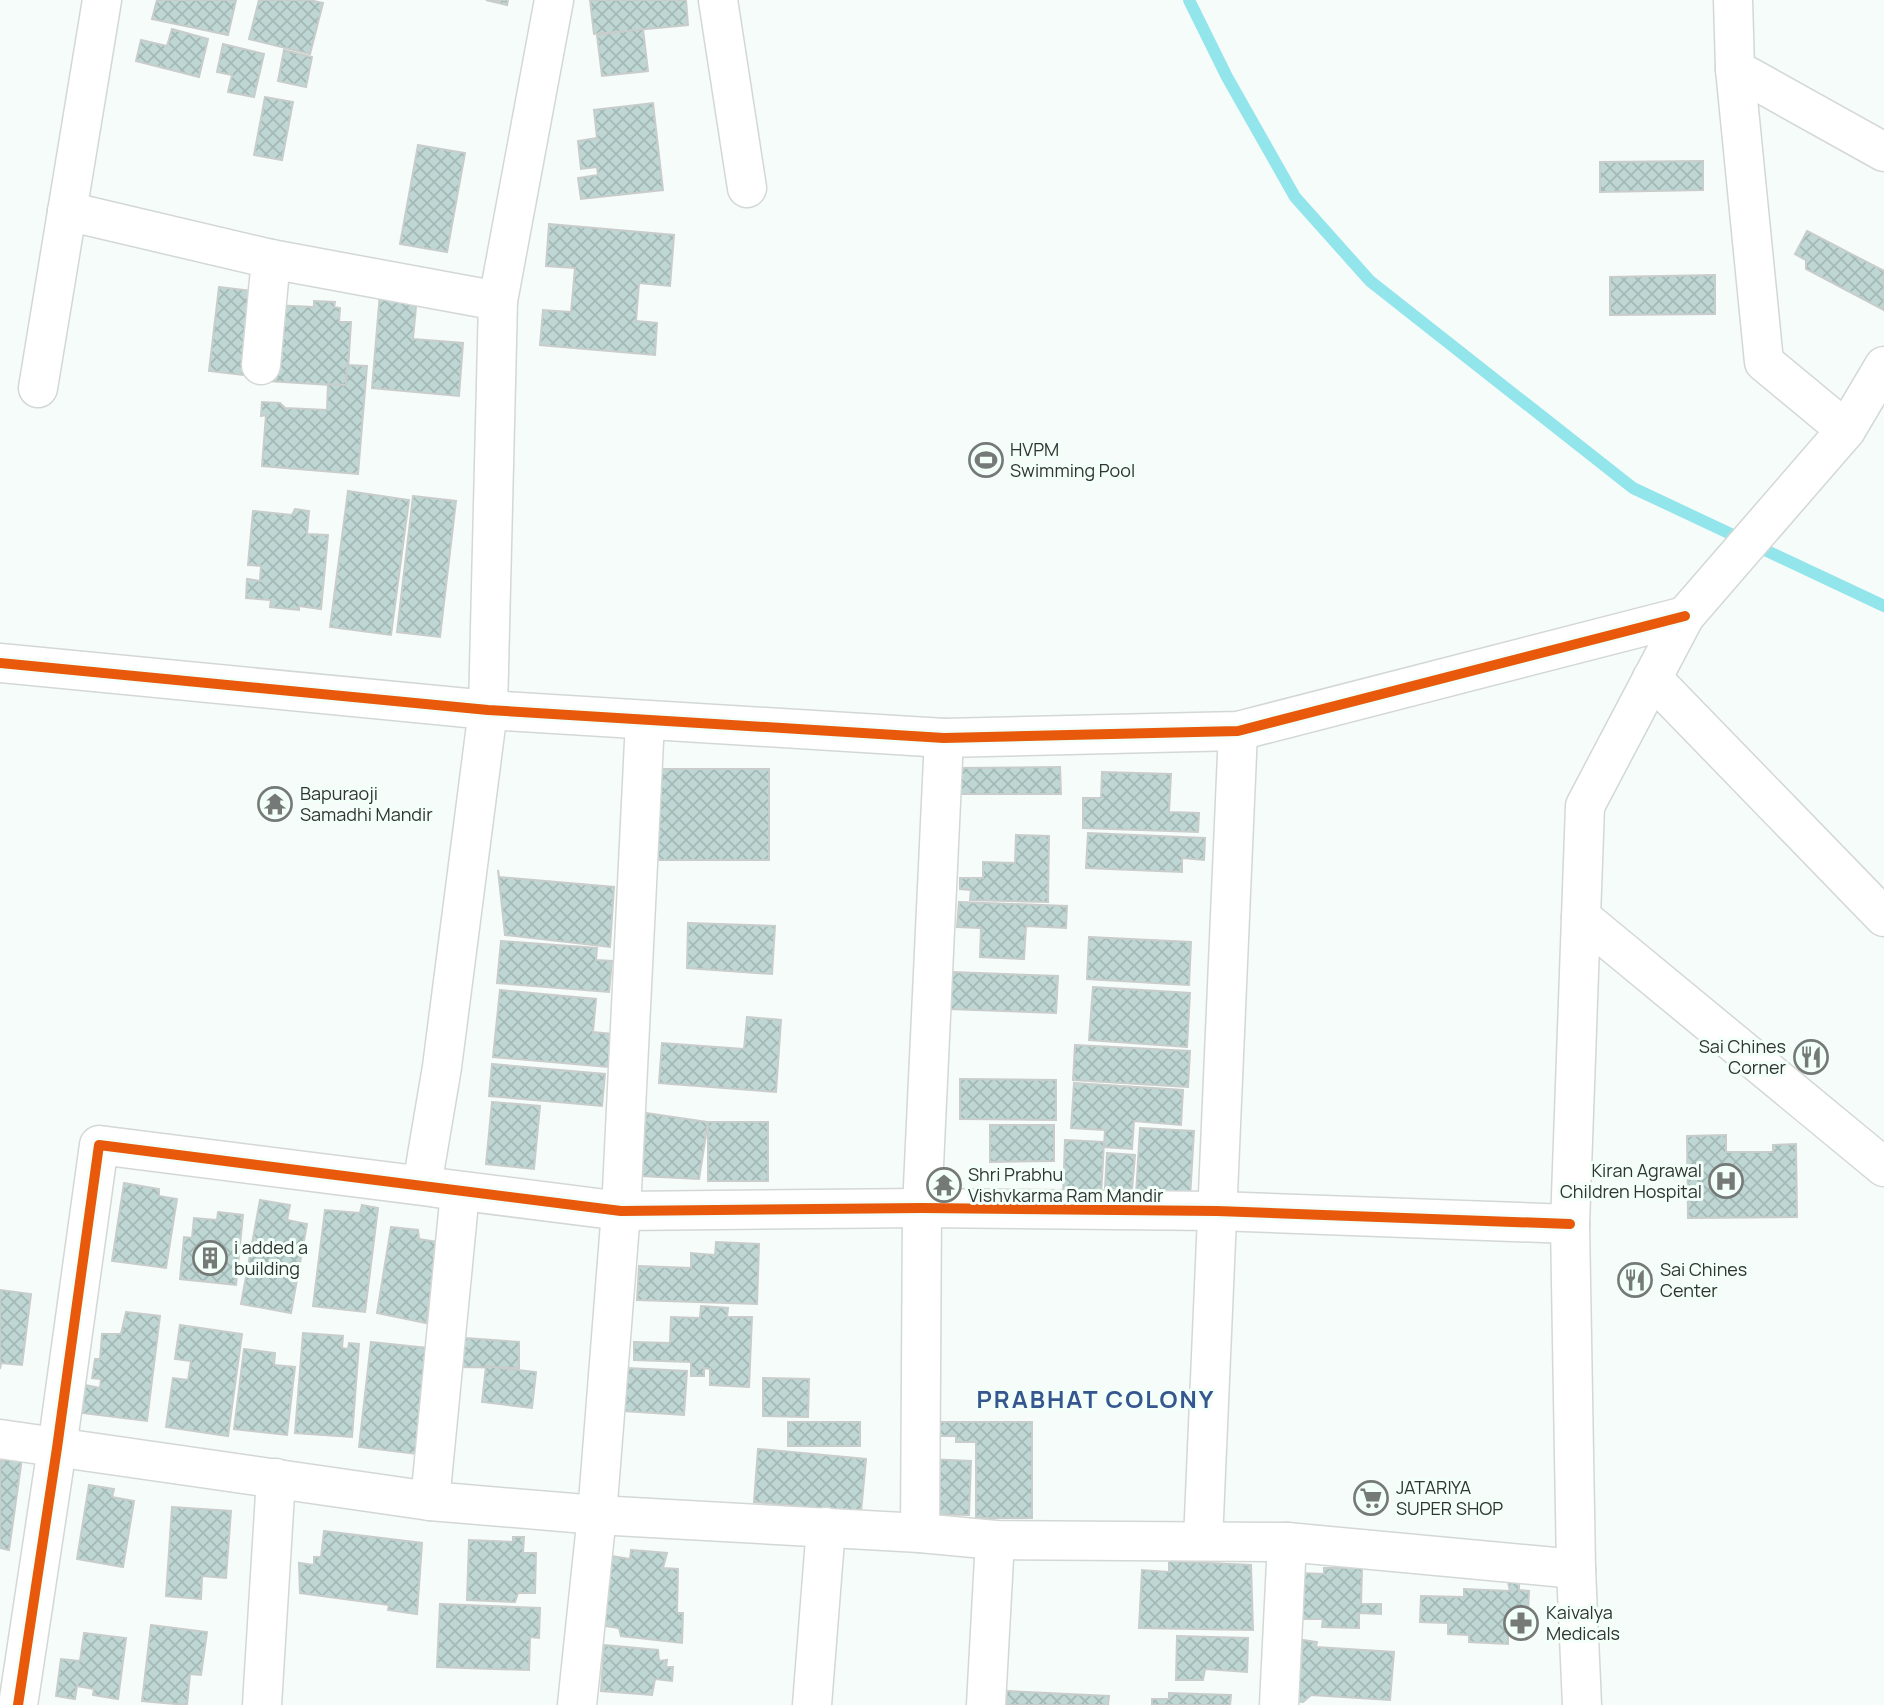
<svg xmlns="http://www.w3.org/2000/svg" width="1884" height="1705" font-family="Manrope,sans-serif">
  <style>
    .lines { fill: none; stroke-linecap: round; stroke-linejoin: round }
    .stream { stroke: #93e5ec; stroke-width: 12 }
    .building { fill: url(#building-cross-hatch); stroke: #c8cdcb; stroke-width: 2 }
    .minor-casing { stroke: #d3d8d5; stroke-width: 41 }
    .minor { stroke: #fefffe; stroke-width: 38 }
    .cycleway-casing { stroke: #f3fff9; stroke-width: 15 }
    .cycleway { stroke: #e8590c; stroke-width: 10 }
    .labels { text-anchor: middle; stroke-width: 6; stroke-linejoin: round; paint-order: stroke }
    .poi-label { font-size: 18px; fill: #303432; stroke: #f3fff9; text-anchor: start }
    .district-label { font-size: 24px; font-weight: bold; letter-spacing: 2px; fill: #36568f; stroke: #f3fff9 }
  </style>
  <defs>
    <pattern id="building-cross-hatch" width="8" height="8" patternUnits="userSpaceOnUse" patternTransform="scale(1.75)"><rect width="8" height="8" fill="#bfd7d4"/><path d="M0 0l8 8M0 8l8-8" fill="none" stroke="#a4b9b6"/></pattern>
  </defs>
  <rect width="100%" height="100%" fill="#f6fcf9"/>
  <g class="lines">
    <path class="stream" d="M1189,0L1227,77L1295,197L1370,281L1633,488L1884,606"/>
  </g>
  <g class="building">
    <path d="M157,0H236L228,35L152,19Z"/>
    <path d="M259,0H309L323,3L310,54L249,39Z"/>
    <path d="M486,0H508L507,5Z"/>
    <path d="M590,0H686L688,25L594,34Z"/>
    <path d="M172,29L208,39L199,77L136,61L141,40L167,46Z"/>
    <path d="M643,29L648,71L602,76L597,35Z"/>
    <path d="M223,44L264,54L254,97L228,92L232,75L217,72Z"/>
    <path d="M284,50L312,57L306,87L278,81Z"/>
    <path d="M265,97L293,102L282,160L254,155Z"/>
    <path d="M653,103L663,190L581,199L578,178L598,175L597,167L581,169L578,141L597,138L594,110Z"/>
    <path d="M418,145L465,153L447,252L400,244Z"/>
    <path d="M1703,161V190L1600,192V162Z"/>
    <path d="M549,224L674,235L670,286L639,283L636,321L657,323L655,355L540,345L543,310L571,312L575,268L546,266Z"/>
    <path d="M1807,231L1884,271V310L1806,269V260L1795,254Z"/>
    <path d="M1715,275V314L1610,315V277Z"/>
    <path d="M219,287L261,292L251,376L209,371Z"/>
    <path d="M380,293L417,296L413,339L463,343L459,396L372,388Z"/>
    <path d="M314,301L335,302L334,307L340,308L339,322H351L347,386L268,381L272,305L314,307Z"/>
    <path d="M347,365L367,366L358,474L262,466L266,415L261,416L262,402L280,403L285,408L327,410L328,384L346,385Z"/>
    <path d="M348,491L409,500L391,635L330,627Z"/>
    <path d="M413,496L456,501L440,637L397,632Z"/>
    <path d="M295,509L309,511L307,534L328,535L321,609L299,606V610L270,607L271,600L246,598L247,579L260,581L261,566L248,565L253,511L292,515Z"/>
    <path d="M1060,767L1061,794H957V768Z"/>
    <rect x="658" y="769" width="111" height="91"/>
    <path d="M1102,772L1171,774L1169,812L1199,813L1198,832L1083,828V798H1101Z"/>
    <path d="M1088,833L1205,838L1204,860L1182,858V872L1086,868Z"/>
    <path d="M1016,835L1049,836L1048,902L970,900L971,890L960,889V878H983V862L1015,863Z"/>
    <path d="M498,870L499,877L614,887L610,947L505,935Z"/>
    <path d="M959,902L1067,906L1066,928L1026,926L1024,959L980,957L981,928L957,927Z"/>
    <path d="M688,923L775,926L772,974L687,968Z"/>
    <path d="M1089,937L1191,942L1189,985L1087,979Z"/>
    <path d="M501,941L597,948L596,960L612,961L609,992L497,983Z"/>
    <path d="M951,972L1058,976L1056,1013L949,1009Z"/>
    <path d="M1093,987L1190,993L1187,1047L1089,1040Z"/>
    <path d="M500,990L596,999L593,1032L612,1034L608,1067L493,1057Z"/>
    <path d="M747,1017L781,1020L776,1092L659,1083L662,1043L744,1049Z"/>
    <path d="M1075,1045L1190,1051L1188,1087L1073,1080Z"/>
    <path d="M492,1064L605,1074L602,1106L489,1096Z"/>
    <path d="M960,1079L1056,1080V1120L960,1119Z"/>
    <path d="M1074,1083L1183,1090L1181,1125L1134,1121L1132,1149L1104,1147L1105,1130L1071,1128Z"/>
    <path d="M492,1102L540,1106L534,1169L486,1164Z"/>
    <path d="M646,1113L708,1122L699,1179L642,1176Z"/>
    <rect x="708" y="1122" width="60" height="59"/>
    <path d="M990,1125H1054V1161L990,1162Z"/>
    <path d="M1140,1128L1194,1131L1190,1198L1136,1195Z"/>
    <path d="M1726,1135V1152H1773V1145L1796,1144L1797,1217L1688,1218L1687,1136Z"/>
    <path d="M1065,1140L1104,1142L1101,1196L1063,1195Z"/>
    <path d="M1107,1153L1135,1155L1132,1190L1105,1188Z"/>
    <path d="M124,1183L159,1189V1196L177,1199L166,1268L112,1261Z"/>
    <path d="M260,1200L290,1205L287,1220L307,1224L291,1313L241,1304Z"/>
    <path d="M362,1205L378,1208L365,1312L313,1306L325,1210L360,1213Z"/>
    <path d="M218,1212L243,1215L236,1285L180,1279L184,1237L192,1238L194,1218L217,1220Z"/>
    <path d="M391,1227L418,1230L419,1239L438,1242L426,1323L377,1313Z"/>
    <path d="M716,1242L759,1244L757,1304L637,1300L639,1266L691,1268V1253L715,1255Z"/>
    <path d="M0,1290L31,1294L22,1365L1,1363L0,1369Z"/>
    <path d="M701,1306L728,1308L727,1317H752L749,1387L710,1385V1369L704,1368V1376H691V1362L634,1360V1342L670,1343L671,1317L700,1318Z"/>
    <path d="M126,1312L160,1316L147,1421L82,1413L85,1385L100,1388L101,1379L92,1378L95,1359H100L102,1334H121Z"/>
    <path d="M180,1325L242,1334L228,1436L166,1427L173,1378L188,1380L191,1361L175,1359Z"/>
    <path d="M303,1333L343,1336L342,1348L348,1349L349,1343L359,1344L352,1437L295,1433Z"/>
    <path d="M465,1338L519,1342V1368L458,1367Z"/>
    <path d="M371,1342L437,1349L425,1455L359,1447Z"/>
    <path d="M244,1349L275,1353L274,1365L295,1367L287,1435L234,1429Z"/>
    <path d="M486,1366L536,1372L532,1408L482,1402Z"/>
    <path d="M627,1368L687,1371L684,1415L624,1411Z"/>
    <path d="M763,1378L809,1379L808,1417L763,1416Z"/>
    <rect x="788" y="1422" width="72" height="24"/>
    <path d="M935,1422H1032V1518H976V1442H956V1436H935Z"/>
    <path d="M6,1449L23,1451L9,1550L0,1548V1461H4Z"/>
    <path d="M758,1449L866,1459L861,1512L754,1502Z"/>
    <path d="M927,1459L971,1461L969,1515L926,1514Z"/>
    <path d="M89,1485L114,1489L112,1497L134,1501L123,1567L77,1559Z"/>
    <path d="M172,1507L231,1511L226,1578L202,1576L201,1599L166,1596Z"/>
    <path d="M324,1531L422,1543L417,1614L388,1610L389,1605L300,1593L299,1563L314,1565V1557H321Z"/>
    <path d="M513,1537H524L523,1553H536L535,1593H518L515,1602L467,1600L469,1540L513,1542Z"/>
    <path d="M631,1550L667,1553L663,1568L678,1569L677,1613H683L682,1643L621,1636L619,1628L597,1625L605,1555L630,1559Z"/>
    <path d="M1169,1561L1251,1565L1253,1630L1139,1628L1142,1570L1169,1572Z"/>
    <path d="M1324,1568H1362L1361,1604H1381V1614L1359,1613V1628L1322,1627L1323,1619H1301V1573L1324,1574Z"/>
    <path d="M1508,1582H1519V1590L1529,1591L1528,1611L1508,1610V1644L1469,1642V1635L1448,1634V1623L1420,1622L1421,1596L1464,1597V1589L1510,1591Z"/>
    <path d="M440,1604L540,1608L539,1638L530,1637L529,1670L437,1667Z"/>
    <path d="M151,1625L207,1632L201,1675L190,1674L187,1705L142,1701Z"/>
    <path d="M84,1633L126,1638L118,1699L93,1695L94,1689L77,1686L75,1699L56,1696L61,1659L80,1661Z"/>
    <path d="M1177,1636L1248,1638L1247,1672L1205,1669L1203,1680H1176Z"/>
    <path d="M1303,1640L1317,1642L1316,1647L1394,1652L1390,1700L1311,1695L1303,1702L1286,1701L1289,1666L1301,1667Z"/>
    <path d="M604,1645L658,1650L659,1661L667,1660L666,1667H673L672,1681L655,1679L652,1695L601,1691Z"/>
    <path d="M1007,1691L1109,1696L1108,1705H1006Z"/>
    <path d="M1169,1693L1231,1695L1230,1705H1152V1699H1169Z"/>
  </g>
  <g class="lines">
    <g class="minor-casing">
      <g id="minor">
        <path d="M718,0L747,188"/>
        <path d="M1733,0L1735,69L1764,362L1846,430"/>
        <path d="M1735,69L1884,152"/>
        <path d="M67,211L271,259L498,301"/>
        <path d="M261,365L271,259"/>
        <path d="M38,388L102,0"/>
        <path d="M0,663L488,710L944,738L1238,731L1685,616"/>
        <path d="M1652,678L1884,917"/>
        <path d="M1581,917L1884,1167"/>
        <path d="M0,1439L430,1501L597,1515L920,1533L995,1540L1287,1542L1576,1569"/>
        <path d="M430,1501L460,1192L422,1185L442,1067L488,710L498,301L554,0"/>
        <path d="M920,1533L922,1208L944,738"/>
        <path d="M1203,1541L1238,731"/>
        <path d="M18,1705L57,1448L99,1145L621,1211L922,1208L1217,1211L1570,1224"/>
        <path d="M262,1705L276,1478"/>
        <path d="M577,1705L597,1515L621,1211L645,721"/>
        <path d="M812,1705L826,1527"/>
        <path d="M986,1705L995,1540"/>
        <path d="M1279,1705L1287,1542"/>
        <path d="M1582,1705L1576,1569L1570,1224L1585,806L1685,616L1846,430L1884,366"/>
      </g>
    </g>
    <use href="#minor" class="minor"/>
    <g class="cycleway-casing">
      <g id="cycleway">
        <path d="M0,663L488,710L944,738L1238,731L1685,616"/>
        <path d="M18,1705L57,1448L99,1145L621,1211L922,1208L1217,1211L1570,1224"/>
      </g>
    </g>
    <use href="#cycleway" class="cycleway"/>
  </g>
  <defs>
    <g id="stadium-ring" transform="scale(1.75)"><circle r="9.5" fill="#f3fff9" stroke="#757a78" stroke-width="1.5"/><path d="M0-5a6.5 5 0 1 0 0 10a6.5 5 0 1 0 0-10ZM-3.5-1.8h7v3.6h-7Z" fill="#757a78"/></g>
    <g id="temple-ring" transform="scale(1.75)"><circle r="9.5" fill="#f3fff9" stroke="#757a78" stroke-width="1.5"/><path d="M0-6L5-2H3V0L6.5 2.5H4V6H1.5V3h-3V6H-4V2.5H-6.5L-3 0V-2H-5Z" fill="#757a78"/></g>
    <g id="restaurant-ring" transform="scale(1.75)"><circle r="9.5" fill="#f3fff9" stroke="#757a78" stroke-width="1.5"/><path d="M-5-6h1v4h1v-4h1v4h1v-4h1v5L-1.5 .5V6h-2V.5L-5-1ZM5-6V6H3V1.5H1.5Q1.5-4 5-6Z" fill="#757a78"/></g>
    <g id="hospital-ring" transform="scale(1.75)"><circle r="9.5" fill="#f3fff9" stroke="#757a78" stroke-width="1.5"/><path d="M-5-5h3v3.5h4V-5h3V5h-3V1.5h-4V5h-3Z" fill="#757a78"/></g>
    <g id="building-ring" transform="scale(1.75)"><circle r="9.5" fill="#f3fff9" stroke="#757a78" stroke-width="1.5"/><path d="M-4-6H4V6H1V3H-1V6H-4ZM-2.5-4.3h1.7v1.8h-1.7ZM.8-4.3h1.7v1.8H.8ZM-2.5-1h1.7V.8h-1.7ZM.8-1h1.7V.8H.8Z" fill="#757a78"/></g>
    <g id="supermarket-ring" transform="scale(1.75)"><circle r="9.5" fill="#f3fff9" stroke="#757a78" stroke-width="1.5"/><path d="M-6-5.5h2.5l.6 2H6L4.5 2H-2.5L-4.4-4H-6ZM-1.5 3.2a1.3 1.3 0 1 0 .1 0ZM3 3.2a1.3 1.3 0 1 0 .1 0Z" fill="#757a78"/></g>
    <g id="pharmacy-ring" transform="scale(1.75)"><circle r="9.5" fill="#f3fff9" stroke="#757a78" stroke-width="1.5"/><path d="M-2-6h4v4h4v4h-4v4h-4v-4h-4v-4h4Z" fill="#757a78"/></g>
  </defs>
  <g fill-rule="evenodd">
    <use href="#stadium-ring" x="986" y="460"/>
    <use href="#temple-ring" x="275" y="804"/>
    <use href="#restaurant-ring" x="1811" y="1057"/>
    <use href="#hospital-ring" x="1726" y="1181"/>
    <use href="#temple-ring" x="944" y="1185"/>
    <use href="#building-ring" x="210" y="1258"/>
    <use href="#restaurant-ring" x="1635" y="1280"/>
    <use href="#supermarket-ring" x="1371" y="1498"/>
    <use href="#pharmacy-ring" x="1521" y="1623"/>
  </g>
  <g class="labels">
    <g class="poi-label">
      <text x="1010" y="456">HVPM<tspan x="1010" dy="21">Swimming Pool</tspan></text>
      <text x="300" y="800">Bapuraoji<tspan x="300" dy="21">Samadhi Mandir</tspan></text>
      <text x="1786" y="1053" text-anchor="end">Sai Chines<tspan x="1786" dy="21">Corner</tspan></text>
      <text x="1702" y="1177" text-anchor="end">Kiran Agrawal<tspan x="1702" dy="21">Children Hospital</tspan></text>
      <text x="968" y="1181">Shri Prabhu<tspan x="968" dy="21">Vishvkarma Ram Mandir</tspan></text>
      <text x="234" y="1254">i added a<tspan x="234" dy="21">building</tspan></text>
      <text x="1660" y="1276">Sai Chines<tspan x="1660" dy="21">Center</tspan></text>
      <text x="1396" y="1494">JATARIYA<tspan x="1396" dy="21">SUPER SHOP</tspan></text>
      <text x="1546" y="1619">Kaivalya<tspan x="1546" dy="21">Medicals</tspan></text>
    </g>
    <g class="district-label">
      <text x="1096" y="1408">PRABHAT COLONY</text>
    </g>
  </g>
</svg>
